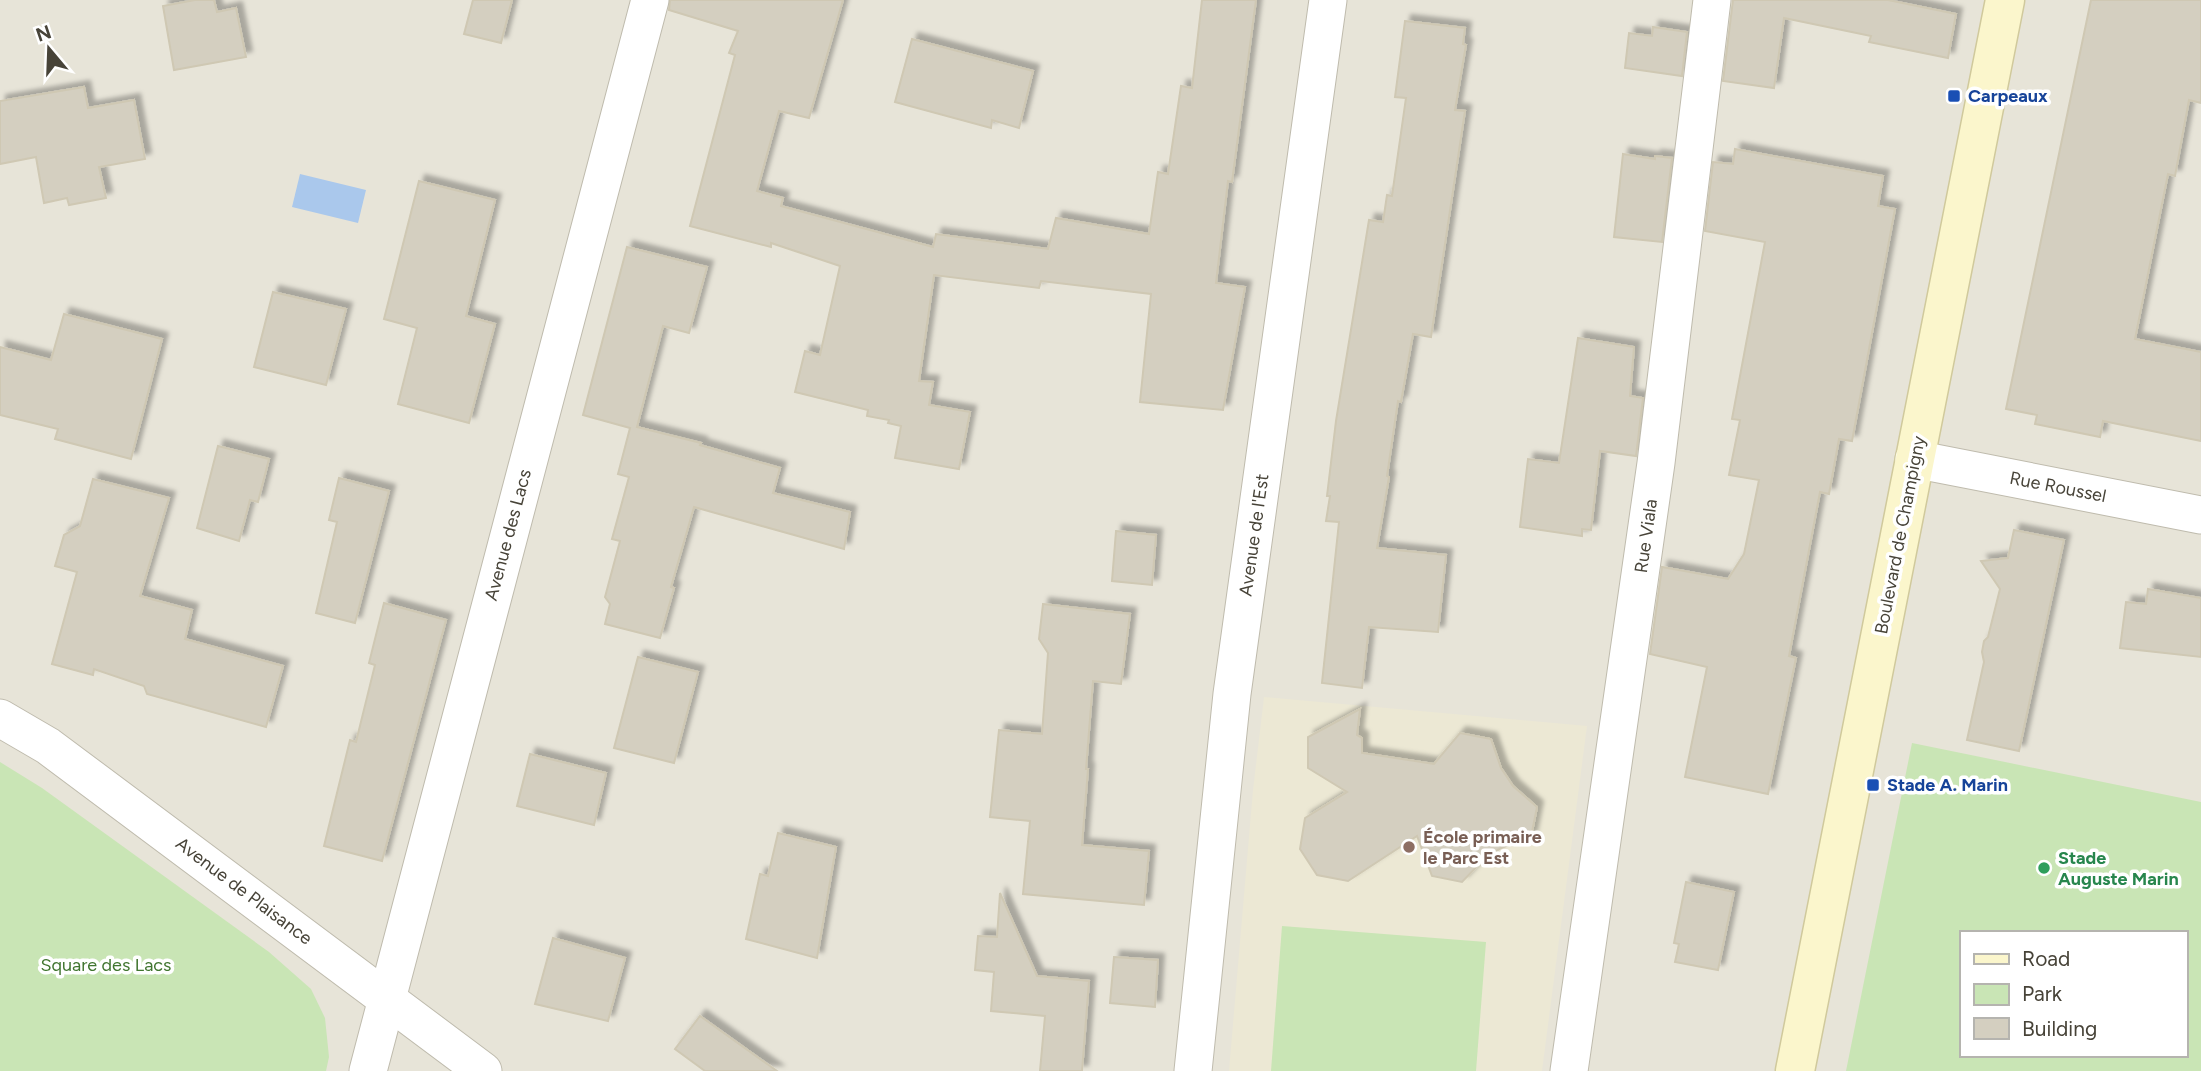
<svg xmlns="http://www.w3.org/2000/svg" width="2201" height="1071" font-family="Figtree,sans-serif">
  <style>
    .residential { fill: #e7e4d8; fill-rule: evenodd }
    .education { fill: #ece8d4 }
    .green { fill: #c9e5b5; fill-rule: evenodd }
    .water { fill: #aac8ec }
    .building { fill: #d4cfc0; stroke: #cfc8b3; stroke-width: 2; filter: url(#shadow) }
    .lines { fill: none; stroke-linecap: round; stroke-linejoin: round }
    .street-casing { stroke: #bfbbad; stroke-width: 39 }
    .secondary-casing { stroke: #d0c99c; stroke-width: 41 }
    .street { stroke: #fff; stroke-width: 37 }
    .secondary { stroke: #fbf6cc; stroke-width: 38 }
    .transit-dot { fill: #1a4fb4; stroke: #fff; stroke-width: 2.5 }
    .education-dot { fill: #8d6e63; stroke: #fff; stroke-width: 2.5 }
    .leisure-dot { fill: #2e9e5b; stroke: #fff; stroke-width: 2.5 }
    .labels { text-anchor: middle; stroke-width: 7; stroke-linejoin: round; paint-order: stroke }
    .transit-label { font-size: 18px; font-weight: bold; fill: #164399; stroke: #fff; text-anchor: start }
    .street-label { font-size: 18px; fill: #474338; stroke: #fff }
    .education-label { font-size: 18px; font-weight: bold; fill: #785e54; stroke: #fff; text-anchor: start }
    .leisure-label { font-size: 18px; font-weight: bold; fill: #27864d; stroke: #fff; text-anchor: start }
    .park-label { font-size: 18px; fill: #40752f; stroke: #fff }
  </style>
  <defs>
    <filter id="shadow"><feDropShadow dx="6" dy="-6" stdDeviation="2" flood-color="#0004"/></filter>
  </defs>
  <rect width="100%" height="100%" fill="#f4f2ea"/>
  <path class="residential" d="M0,0H2201V1071H0ZM1961,933H2185V1055H1961Z"/>
  <path class="education" d="M1264,697L1587,726L1542,1071H1229L1253,790Z"/>
  <g class="green">
    <path d="M1912,743L2201,802V1071H1846ZM1961,933H2185V1055H1961Z"/>
    <path d="M0,762L42,788L269,952L311,989L325,1018L329,1057L326,1071H0Z"/>
    <path d="M1282,926L1486,942L1476,1071H1271Z"/>
  </g>
  <path class="water" d="M300,174L366,190L358,223L292,207Z"/>
  <g class="building">
    <path d="M195,0H214L217,12L236,8L246,57L174,70L163,6Z"/>
    <path d="M473,0H512L501,43L464,34Z"/>
    <path d="M670,0H843L809,118L779,111L757,191L783,198L781,206L933,247L936,234L1048,249L1056,218L1149,234L1158,172L1168,174L1181,86L1192,88L1202,0H1256L1232,182L1228,181L1216,283L1245,287L1223,410L1140,402L1151,294L1041,281L1039,288L934,275L919,381L933,382L929,405L970,412L959,469L895,458L901,426L888,423L889,420L867,416L868,410L795,392L805,351L820,355L840,266L771,243V247L690,226L735,55L729,53L738,31L669,10Z"/>
    <path d="M1733,0H1888L1956,14L1948,58L1869,42L1871,36L1784,18L1774,88L1723,81Z"/>
    <path d="M2091,0H2201V103L2189,100L2175,176L2168,174L2135,339L2201,352V441L2103,421L2100,437L2035,424L2037,415L2006,409Z"/>
    <path d="M1405,21L1465,28L1463,44L1466,45L1455,110L1465,111L1431,337L1413,334L1401,402L1398,401L1387,476L1389,477L1377,548L1446,555L1438,632L1369,627L1362,688L1322,683L1339,522L1326,521L1330,496H1327L1336,421L1369,220L1383,222L1387,195L1392,196L1406,98L1395,97Z"/>
    <path d="M1653,27L1687,32L1682,76L1625,68L1629,33L1652,36Z"/>
    <path d="M912,39L1033,71L1019,128L992,120L991,128L895,102Z"/>
    <path d="M84,87L88,108L134,100L145,159L99,167L106,198L69,205L67,198L44,203L36,157L0,164V101Z"/>
    <path d="M1735,149L1883,176L1878,206L1895,209L1852,441L1839,439L1829,494L1820,492L1789,656L1796,658L1768,794L1685,777L1707,667L1650,654L1662,567L1728,579L1744,554L1759,480L1729,475L1740,420L1732,419L1765,242L1705,231L1713,162L1733,164Z"/>
    <path d="M1623,154L1655,159V156L1672,158L1662,242L1614,237Z"/>
    <path d="M419,181L495,200L466,316L495,324L469,423L398,404L417,328L384,319Z"/>
    <path d="M627,247L707,267L689,333L663,326L637,427L701,443L700,445L780,468L773,493L850,512L844,549L694,507L671,587L674,588L660,638L605,624L610,604L605,597L620,541L612,539L629,477L618,474L630,428L583,415Z"/>
    <path d="M273,292L346,309L326,385L254,367Z"/>
    <path d="M64,314L162,339L131,459L55,439L58,429L0,415V347L51,360Z"/>
    <path d="M1578,338L1634,347L1630,396L1643,398L1636,456L1600,451L1591,530L1582,529V536L1520,527L1528,459L1559,463Z"/>
    <path d="M218,446L269,459L258,502L250,500L239,541L197,528Z"/>
    <path d="M339,478L389,491L355,623L316,613L337,522L329,520Z"/>
    <path d="M93,479L169,498L140,596L192,610L185,639L283,666L266,727L147,694L144,686L94,669L93,675L52,664L77,572L55,566L64,535L80,526Z"/>
    <path d="M2014,530L2064,540L2019,751L1967,740L1984,662L1982,652L1984,641L1988,637L2000,589L1981,561L2008,558Z"/>
    <path d="M1116,531L1156,535L1152,585L1112,581Z"/>
    <path d="M2148,589L2201,598V657L2120,648L2126,602L2146,604Z"/>
    <path d="M384,603L446,620L382,861L324,846L350,740L356,742L375,665L369,663Z"/>
    <path d="M1043,604L1130,614L1121,684L1093,681L1086,769H1088L1082,845L1149,851L1144,905L1023,894L1030,821L990,817L999,730L1042,734L1048,653L1039,639Z"/>
    <path d="M638,657L698,672L674,763L614,748Z"/>
    <path d="M1360,709L1357,735L1362,738V753L1434,764L1460,733L1491,739L1501,768L1513,786L1537,807L1531,837L1501,848L1483,860L1462,882L1432,876L1417,836L1348,881L1317,875L1300,849L1305,818L1347,792L1308,768V737Z"/>
    <path d="M530,754L606,773L594,825L517,806Z"/>
    <path d="M778,833L836,847L817,958L746,939L760,874L768,876Z"/>
    <path d="M1686,882L1734,892L1718,970L1675,962L1679,944L1674,943Z"/>
    <path d="M1000,893L1037,976L1089,981L1082,1071H1040L1045,1016L991,1011L994,972L975,970L978,936L997,937Z"/>
    <path d="M553,938L625,958L608,1021L535,1004Z"/>
    <path d="M1114,957L1158,960L1155,1007L1110,1003Z"/>
    <path d="M700,1016L777,1071H705L675,1049Z"/>
  </g>
  <g class="lines">
    <g class="street-casing">
      <g id="street">
        <path d="M1914,459L2201,515"/>
        <path d="M0,718L48,746L483,1071"/>
        <path d="M368,1071L650,0"/>
        <path d="M1193,1071L1232,694L1328,0"/>
        <path d="M1569,1071L1656,463L1712,0"/>
      </g>
    </g>
    <g class="secondary-casing">
      <path id="secondary" d="M1795,1071L2005,0"/>
    </g>
    <use href="#street" class="street"/>
    <use href="#secondary" class="secondary"/>
  </g>
  <g class="transit-dot">
    <rect x="1947" y="89" width="14" height="14" rx="3.5"/>
    <rect x="1866" y="778" width="14" height="14" rx="3.5"/>
  </g>
  <circle class="education-dot" cx="1409" cy="847" r="7"/>
  <circle class="leisure-dot" cx="2044" cy="868" r="7"/>
  <g class="labels">
    <g class="transit-label">
      <text x="1968" y="102">Carpeaux</text>
      <text x="1887" y="791">Stade A. Marin</text>
    </g>
    <g class="street-label">
      <text transform="translate(2058 487) rotate(11)" y="6">Rue Roussel</text>
      <text transform="translate(508 535) rotate(-75)" y="6">Avenue des Lacs</text>
      <text transform="translate(1254 535) rotate(-82)" y="6">Avenue de l'Est</text>
      <text transform="translate(1900 535) rotate(-79)" y="6">Boulevard de Champigny</text>
      <text transform="translate(1646 536) rotate(-82)" y="6">Rue Viala</text>
      <text transform="translate(244 891) rotate(37)" y="6">Avenue de Plaisance</text>
    </g>
    <g class="education-label">
      <text x="1423" y="843">École primaire<tspan x="1423" dy="21">le Parc Est</tspan></text>
    </g>
    <g class="leisure-label">
      <text x="2058" y="864">Stade<tspan x="2058" dy="21">Auguste Marin</tspan></text>
    </g>
    <g class="park-label">
      <text x="106" y="971">Square des Lacs</text>
    </g>
  </g>
  <rect x="1960" y="931" width="228" height="126" fill="#ffffff" stroke="#b5b4af" stroke-width="2"/>
  <rect x="1974" y="954" width="35" height="10" fill="#fbf6cc" stroke="#b5b4af" stroke-width="2"/>
  <text x="2022" y="966" font-size="21" fill="#474338">Road</text>
  <rect x="1974" y="984" width="35" height="21" fill="#c9e5b5" stroke="#b5b4af" stroke-width="2"/>
  <text x="2022" y="1001" font-size="21" fill="#474338">Park</text>
  <rect x="1974" y="1018" width="35" height="21" fill="#d4cfc0" stroke="#b5b4af" stroke-width="2"/>
  <text x="2022" y="1036" font-size="21" fill="#474338">Building</text>
  <g transform="translate(49 49) rotate(341)" stroke="#ffffff" stroke-width="5" paint-order="stroke">
  <path d="M0-5L12 26L0 18L-12 26Z" fill="#474338"/>
  <text y="-10" font-size="19" font-weight="bold" text-anchor="middle" fill="#474338">N</text>
  </g>
</svg>
